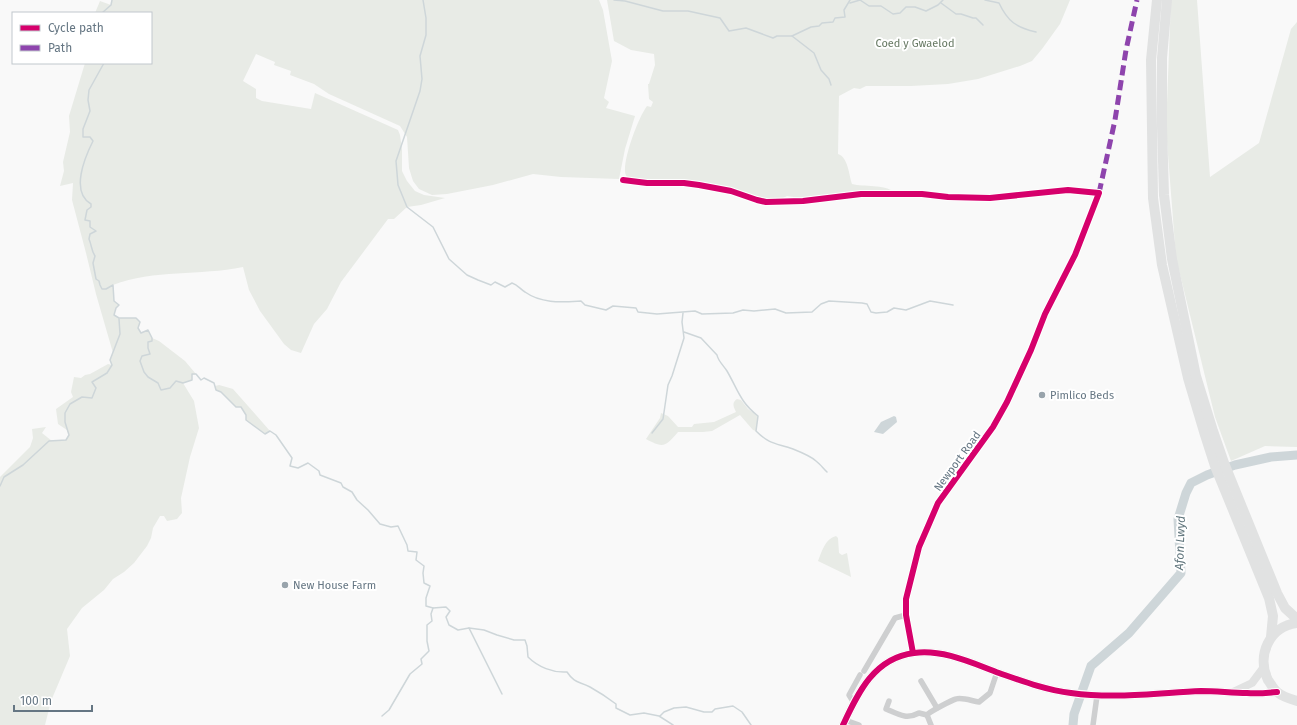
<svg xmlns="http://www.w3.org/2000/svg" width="1297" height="725" font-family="'Fira Sans',sans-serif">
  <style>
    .green { fill: #e8ebe6 }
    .water { fill: #ced6d9 }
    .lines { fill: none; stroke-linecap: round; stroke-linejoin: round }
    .stream { stroke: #ced6d9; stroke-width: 1.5 }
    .river { stroke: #ced6d9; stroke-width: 9 }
    .street { stroke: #cecfd0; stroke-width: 5.5 }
    .secondary { stroke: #e1e2e2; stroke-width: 8 }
    .highway { stroke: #e1e2e2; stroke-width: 10 }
    .quiet { stroke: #8e44ad; stroke-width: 5; stroke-dasharray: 10 5; stroke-linecap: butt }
    .cycleway-casing { stroke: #fff; stroke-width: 8 }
    .cycleway { stroke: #d6006c; stroke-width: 6 }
    .poi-dot { fill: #99a4ac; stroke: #fff; stroke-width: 1.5 }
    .labels { text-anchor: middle; stroke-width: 4; stroke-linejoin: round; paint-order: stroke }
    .park-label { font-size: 11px; fill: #687a64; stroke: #fff }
    .poi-label { font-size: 11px; fill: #657683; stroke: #fff; text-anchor: start }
    .street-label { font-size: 11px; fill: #657683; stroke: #fff }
    .water-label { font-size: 12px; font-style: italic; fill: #60757c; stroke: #fff }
  </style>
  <rect width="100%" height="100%" fill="#f9f9f9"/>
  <g class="green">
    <path d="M112,0H599L603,10L612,61L604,98L609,102L606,108L635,116L625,149L619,179L561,177L533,174L493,185L447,194L432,195L419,189L413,181L409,168L407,137L400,126L329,94L314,84L290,75L291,71L274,65L275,62L256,54L243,81L256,89V98L262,101L311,109L315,93L398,130L400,135L402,149V171L407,181L415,191L424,195L445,198L421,205L407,207L394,219H388L341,282L327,309L314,324L301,353L291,350L284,344L260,311L249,290L243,267C200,276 154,269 113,285L114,301L119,305L116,308L114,315L119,318H136L140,322L138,328L141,333L148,330L152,338L159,341L185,361L196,374L192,375V380L183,383L194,401L199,428L190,457L181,498L182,513L177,519L167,521L164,516H160L153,528L151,538L147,546L134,563L124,572L113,579L104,590L82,608L67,629L70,656L51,701L45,725H0V477L30,447L33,438L32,429L46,427L42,433L52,441L66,440L69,435L67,430L58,424L56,409L73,397L71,392L74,377L81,378L85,375L90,374L108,364L112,365L110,360L113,353L96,294L86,253L72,200L73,183L60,186L64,171L63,162L70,132L69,116L85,63H151V13H95L100,1L111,5Z"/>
    <path d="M607,0H1070L1060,24L1042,49L1032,61L1020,66L978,79L948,84L911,86H866L860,89L854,88L839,96L838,154C848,157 849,175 852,184C864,187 884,184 894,192L806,199L787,196L781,199H765L725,187L629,179C627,177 625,175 625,171C624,157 638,118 647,106L651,107L653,102L649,99L648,84H649L655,65L654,54L631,50L614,41Z"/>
    <path d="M1171,0H1197L1210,177L1259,143L1291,29L1297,22V447L1265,446L1231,461L1215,417L1176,258L1166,129Z"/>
    <path d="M219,385L233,389L270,431L265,434L246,420V415L241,407H236L221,392L216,390L215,386Z"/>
    <path d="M737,399L741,400L748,409L758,416L756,431L753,430L740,415L712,431L703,432H678C666,446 664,449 646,439L660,418L661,413L668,416L678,427H692L694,424L714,422L736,412C734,407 731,403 737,399Z"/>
    <path d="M836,536L838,538L839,553L842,555L847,553L851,577L818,561C822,551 825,539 836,536Z"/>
  </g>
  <path class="water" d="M894,416L896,417L897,422L883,434L874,432L881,422Z"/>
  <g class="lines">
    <g class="stream">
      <path d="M423,0L426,18V35L420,56L422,79L420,91L396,161L398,185L407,207L433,227L449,259L467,275L478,280L491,285L495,282L505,287L512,283C518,285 520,289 525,292C542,304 562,302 581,301L585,305L606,310L613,306L636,308L638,312L657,314L695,311L702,314L733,313L743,310L754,311L775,309L786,313L812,312L821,304L829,301L862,303L867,304L871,312L876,313L887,312L894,308L906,310L930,301L953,305"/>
      <path d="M614,0L625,1L663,11H688L720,18L729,31L746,28L773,38L777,36H792L811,27L819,26L822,23L833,22L835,18L845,17L844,10L850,0"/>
      <path d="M985,0L999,3C1008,22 1016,27 1036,32"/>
      <path d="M850,3L860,0L869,6H881L893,14L900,13L906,7H915L926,11L938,5L943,0"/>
      <path d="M941,3L956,14H961L973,18H976L983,25"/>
      <path d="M102,13L111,5L112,0"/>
      <path d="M792,36L814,53L821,70L829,79L831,85"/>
      <path d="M104,63L89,90L88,100L90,111L83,129V137H90L93,141C85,157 70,192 91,204V207L87,210L85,220L90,221V227L96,231L90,234L89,239C92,246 91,250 95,256L93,263L96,279L99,281L100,285L102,289H106L113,285L114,301L119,305L116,308L114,315L119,318H136L140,322L138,328L141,333L148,330L152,338V341L148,342V348L150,354L142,356L140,361L144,372L148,377L158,383L161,390L170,388L176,381L183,383L192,380V374H196L201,380L204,378L214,383L216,390L221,392L236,407H241L246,415V420L265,434L270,431L276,435L292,458L290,466L298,468L308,463L319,471L320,475L341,483L343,487L352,492L357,500L368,510L380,524L391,527L398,526L407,545L408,551L417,552L416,560L424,566L423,573L424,583L430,586L426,598V606L433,608L446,607L450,611L446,617L449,625L458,630L469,628L484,630L497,635L514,640H525L527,646L528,657C538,667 553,673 567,672C575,684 579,681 590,687C599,692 608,698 616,704V708L630,715L644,713L659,716L673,725"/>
      <path d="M684,332L701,338L717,355C718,361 724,366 727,371C738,390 740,402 758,416L756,431C770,445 776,443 793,449C798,451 812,457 816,461C820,464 823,468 827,472"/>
      <path d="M652,433L663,419L668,385L672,376L684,338L682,322L683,313"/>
      <path d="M0,486L4,477L23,465L49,441L66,440L69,435L65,422V413L70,404L82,397L92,398L96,388L92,382L107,373L112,365L110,360L120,334L119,319"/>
      <path d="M469,628L502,694"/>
      <path d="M382,716L389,710L410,674L422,664L421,659L429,651L427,641V625L432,621L431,614L433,608"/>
      <path d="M660,716L664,712L674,708L686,707L704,712H712L715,709L733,706L742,712L751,725"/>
    </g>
    <path class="river" d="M1073,725L1074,714L1091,666L1129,633L1181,573L1178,519L1186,493L1191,483L1207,475L1235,465L1271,457L1297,455"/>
    <g class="street">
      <path d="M623,180L647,183H684L699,185L731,191L757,200L766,202L803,201L861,194H922L948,197L990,198L1068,190L1099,193L1075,255L1045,314L1031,350L1007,402L993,427L938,503L929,524L919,547L906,599V615L913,653"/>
      <path d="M864,671L895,618L906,615"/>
      <path d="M921,681L937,708"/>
      <path d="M889,701L886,709C898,714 906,720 919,713L927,715"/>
      <path d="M854,703L849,695L860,675"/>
      <path d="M927,715C929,712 952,700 956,699C962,697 972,701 979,702L990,693L997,672"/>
      <path d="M927,715L931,725"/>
      <path d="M845,720L859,725"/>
      <path d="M1093,725L1097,696"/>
    </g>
    <g class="secondary">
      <path d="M1233,692L1252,683L1264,667"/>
      <path d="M843,725C858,693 874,658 914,653C943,649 972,663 999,673C1022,681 1046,690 1071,693C1115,699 1158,693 1201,691C1217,691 1232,693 1247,693C1257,694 1267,693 1277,692"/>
    </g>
    <g class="highway">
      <path d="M1157,0L1151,60L1153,198L1162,265L1188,378L1205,435L1215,466L1269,598L1273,616L1271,637"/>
      <path d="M1167,0L1162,58V126L1164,195L1172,259L1196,376L1213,431L1224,463L1277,593L1285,608L1297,619"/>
      <path d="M1297,623C1270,626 1256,655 1268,680C1271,684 1273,689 1277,692C1283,697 1290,699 1297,701"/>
    </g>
    <path class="quiet" d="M1099,193L1115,120L1126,50L1137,0"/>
    <g class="cycleway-casing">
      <g id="cycleway">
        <path d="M623,180L647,183H684L699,185L731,191L757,200L766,202L803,201L861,194H922L948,197L990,198L1068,190L1099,193L1075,255L1045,314L1031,350L1007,402L993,427L938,503L929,524L919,547L906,599V615L913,653"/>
        <path d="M843,725C858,693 874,658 914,653C943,649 972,663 999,673C1022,681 1046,690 1071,693C1115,699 1158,693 1201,691C1217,691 1232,693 1247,693C1257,694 1267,693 1277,692"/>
      </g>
    </g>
    <use href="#cycleway" class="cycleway"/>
  </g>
  <g class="poi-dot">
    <circle cx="1042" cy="395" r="4"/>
    <circle cx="285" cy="585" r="4"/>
  </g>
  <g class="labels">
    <g class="park-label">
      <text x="915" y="47">Coed y Gwaelod</text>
    </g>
    <g class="poi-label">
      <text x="1050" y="399">Pimlico Beds</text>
      <text x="293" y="589">New House Farm</text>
    </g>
    <g class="street-label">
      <text transform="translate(957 461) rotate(-54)" y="4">Newport Road</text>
    </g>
    <g class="water-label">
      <text transform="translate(1180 543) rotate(-88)" y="4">Afon Lwyd</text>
    </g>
  </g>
  <rect x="12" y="12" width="140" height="52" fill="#ffffff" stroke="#c1c8cd"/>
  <rect x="20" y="25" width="20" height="6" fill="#d6006c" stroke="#c1c8cd"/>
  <text x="48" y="32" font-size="12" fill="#657683">Cycle path</text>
  <rect x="20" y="45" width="20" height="6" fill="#8e44ad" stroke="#c1c8cd"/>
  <text x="48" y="52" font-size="12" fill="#657683">Path</text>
  <path d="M14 705v6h78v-6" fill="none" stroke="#657683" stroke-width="2"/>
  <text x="20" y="705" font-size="12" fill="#657683" stroke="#ffffff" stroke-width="3" paint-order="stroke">100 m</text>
</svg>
